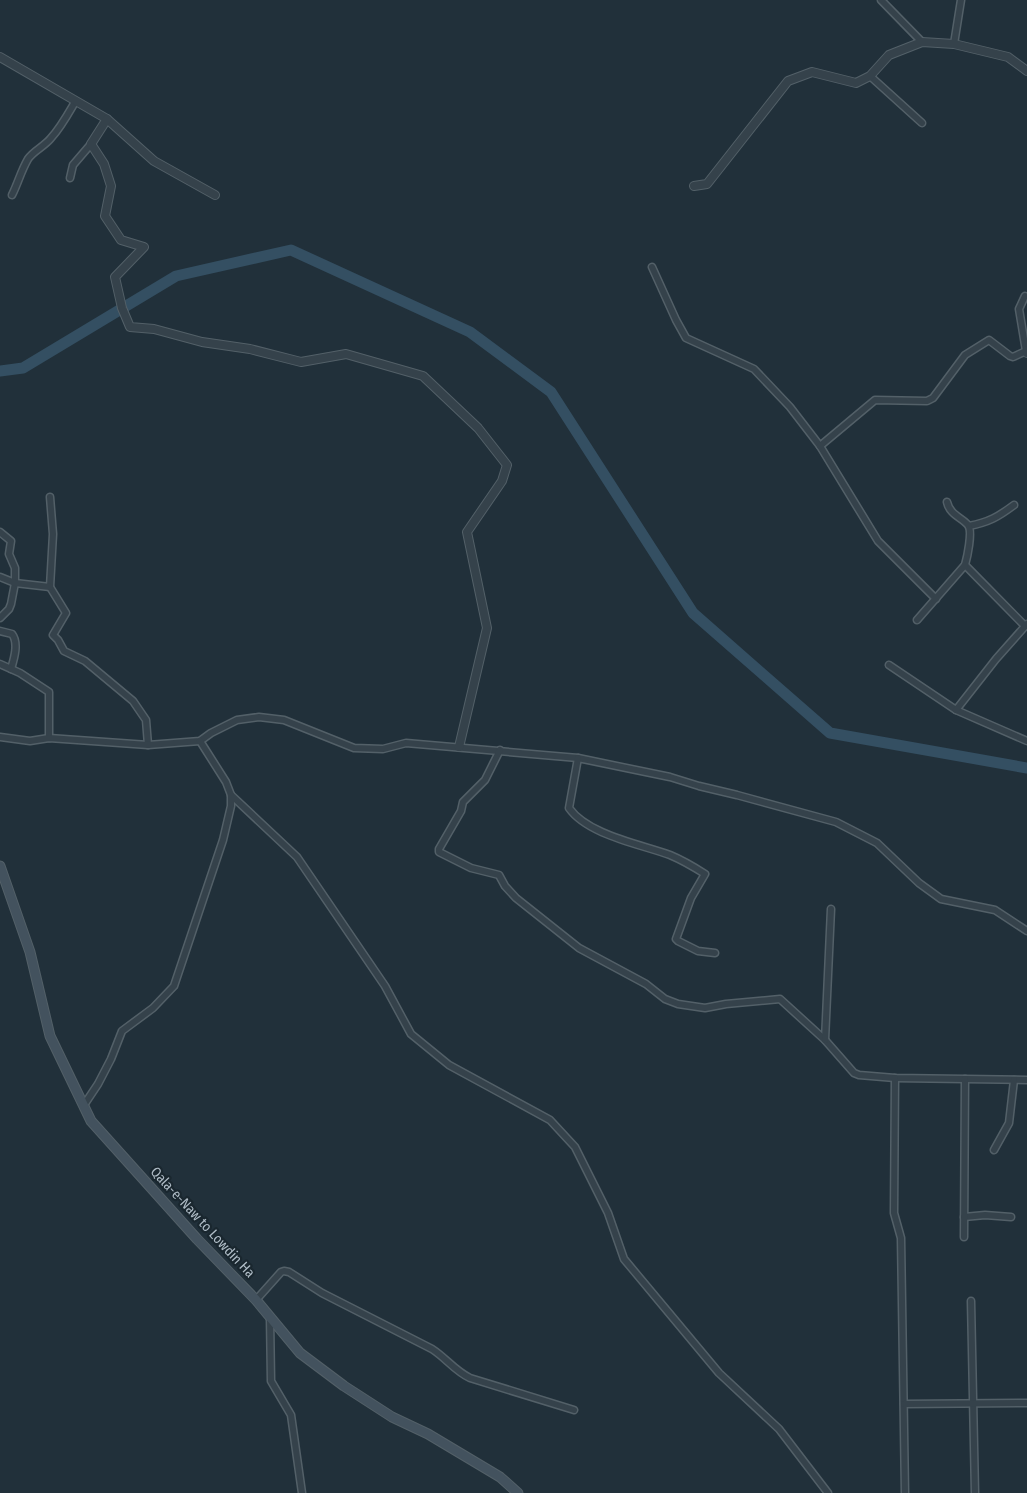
<svg xmlns="http://www.w3.org/2000/svg" width="1027" height="1493" font-family="'Fira Sans Condensed',sans-serif">
  <style>
    .lines { fill: none; stroke-linecap: round; stroke-linejoin: round }
    .river { stroke: #344f62; stroke-width: 11 }
    .minor-casing { stroke: #536068; stroke-width: 9 }
    .tertiary-casing { stroke: #536068; stroke-width: 10 }
    .secondary-casing { stroke: #536068; stroke-width: 11 }
    .minor { stroke: #35424b; stroke-width: 6 }
    .tertiary { stroke: #35424b; stroke-width: 8 }
    .secondary { stroke: #43525e; stroke-width: 9 }
    .labels { text-anchor: middle; stroke-width: 4.5; stroke-linejoin: round; paint-order: stroke }
    .street-label { font-size: 14px; fill: #b0bdc7; stroke: #1a272f }
  </style>
  <rect width="100%" height="100%" fill="#21303a"/>
  <g class="lines">
    <path class="river" d="M0,371L23,368L176,276L291,250L470,332L551,392L693,613L830,733L1027,768"/>
    <g class="minor-casing">
      <g id="minor">
        <path d="M881,0L922,42"/>
        <path d="M954,44L961,0"/>
        <path d="M870,76L922,123"/>
        <path d="M70,178L73,165L91,144"/>
        <path d="M12,195C18,183 21,171 28,159C33,151 45,146 51,138C61,127 68,114 75,102"/>
        <path d="M652,267L676,320L686,338L754,369L790,407L820,446L878,541L936,599"/>
        <path d="M820,446L875,400L927,401L933,398L965,355L989,340L1010,356L1013,357L1026,351L1019,309L1025,296"/>
        <path d="M50,497L53,534L50,587L66,613L53,635L58,640L64,651L85,661L133,701L146,720L148,745"/>
        <path d="M969,526C989,522 998,517 1014,505"/>
        <path d="M0,532L11,541L9,554L15,568V583L11,604L9,609L0,618"/>
        <path d="M965,565L1025,626"/>
        <path d="M0,577L15,583L50,587"/>
        <path d="M917,620L965,565C967,558 973,531 968,525C961,517 950,515 947,502"/>
        <path d="M0,631L12,634C19,643 14,659 11,669"/>
        <path d="M0,664L20,673L49,692V738"/>
        <path d="M889,665L956,710L1027,741"/>
        <path d="M956,710L996,659L1027,624"/>
        <path d="M0,737L30,741L49,738L148,745L200,741L211,733L237,720L259,717L284,720L354,748L383,749L406,743L578,758L670,777L699,786L737,795L836,822L877,843L919,883L941,899L995,910L1027,931"/>
        <path d="M500,750L485,780L463,802L461,811L439,849V852L471,868L499,875L505,886L516,898L579,948L646,984L665,999L678,1004L705,1008L726,1004L780,999L825,1040L854,1073L859,1075L895,1078L1027,1080"/>
        <path d="M578,758L569,808C588,835 640,844 670,855C682,860 694,867 705,874L691,898L676,939L678,941L698,951L715,953"/>
        <path d="M231,795L297,857L385,986L411,1034L449,1065L550,1120L575,1147L608,1213L624,1259L719,1373L779,1429L828,1493"/>
        <path d="M825,1040L831,909"/>
        <path d="M895,1078L894,1213L901,1238L905,1493"/>
        <path d="M84,1105L98,1084L111,1059L122,1031L153,1008L174,986L223,840L231,806V795L226,782L200,741"/>
        <path d="M994,1150L1009,1123L1014,1080"/>
        <path d="M964,1217L985,1215L1011,1217"/>
        <path d="M964,1237L965,1079"/>
        <path d="M256,1300L281,1272L284,1271L289,1272L322,1293L432,1349C446,1358 455,1371 470,1378L574,1410"/>
        <path d="M971,1301L975,1493"/>
        <path d="M270,1317L271,1381L291,1415L302,1493"/>
        <path d="M904,1404L1027,1403"/>
      </g>
    </g>
    <g class="tertiary-casing">
      <g id="tertiary">
        <path d="M0,57L107,119L154,161L215,195"/>
        <path d="M107,119L91,144L104,164L111,186L105,216L121,240L144,247L115,277L122,308L130,327L154,329L202,342L250,349L301,362L346,354L423,376L478,428L507,465L502,481L467,532L487,628L459,747"/>
        <path d="M694,186L707,184L788,81L812,72L856,83L870,76L889,55L922,42L954,44L1008,57L1027,71"/>
        <path d="M1027,350V353"/>
      </g>
    </g>
    <g class="secondary-casing">
      <path id="secondary" d="M0,866L30,952L50,1036L91,1121L197,1239L256,1300L300,1353L344,1386L392,1417L428,1434L500,1477L518,1493"/>
    </g>
    <use href="#minor" class="minor"/>
    <use href="#tertiary" class="tertiary"/>
    <use href="#secondary" class="secondary"/>
  </g>
  <g class="labels">
    <g class="street-label">
      <text transform="translate(203 1222) rotate(47)" y="5">Qala-e-Naw to Lowdin Ha</text>
    </g>
  </g>
</svg>
